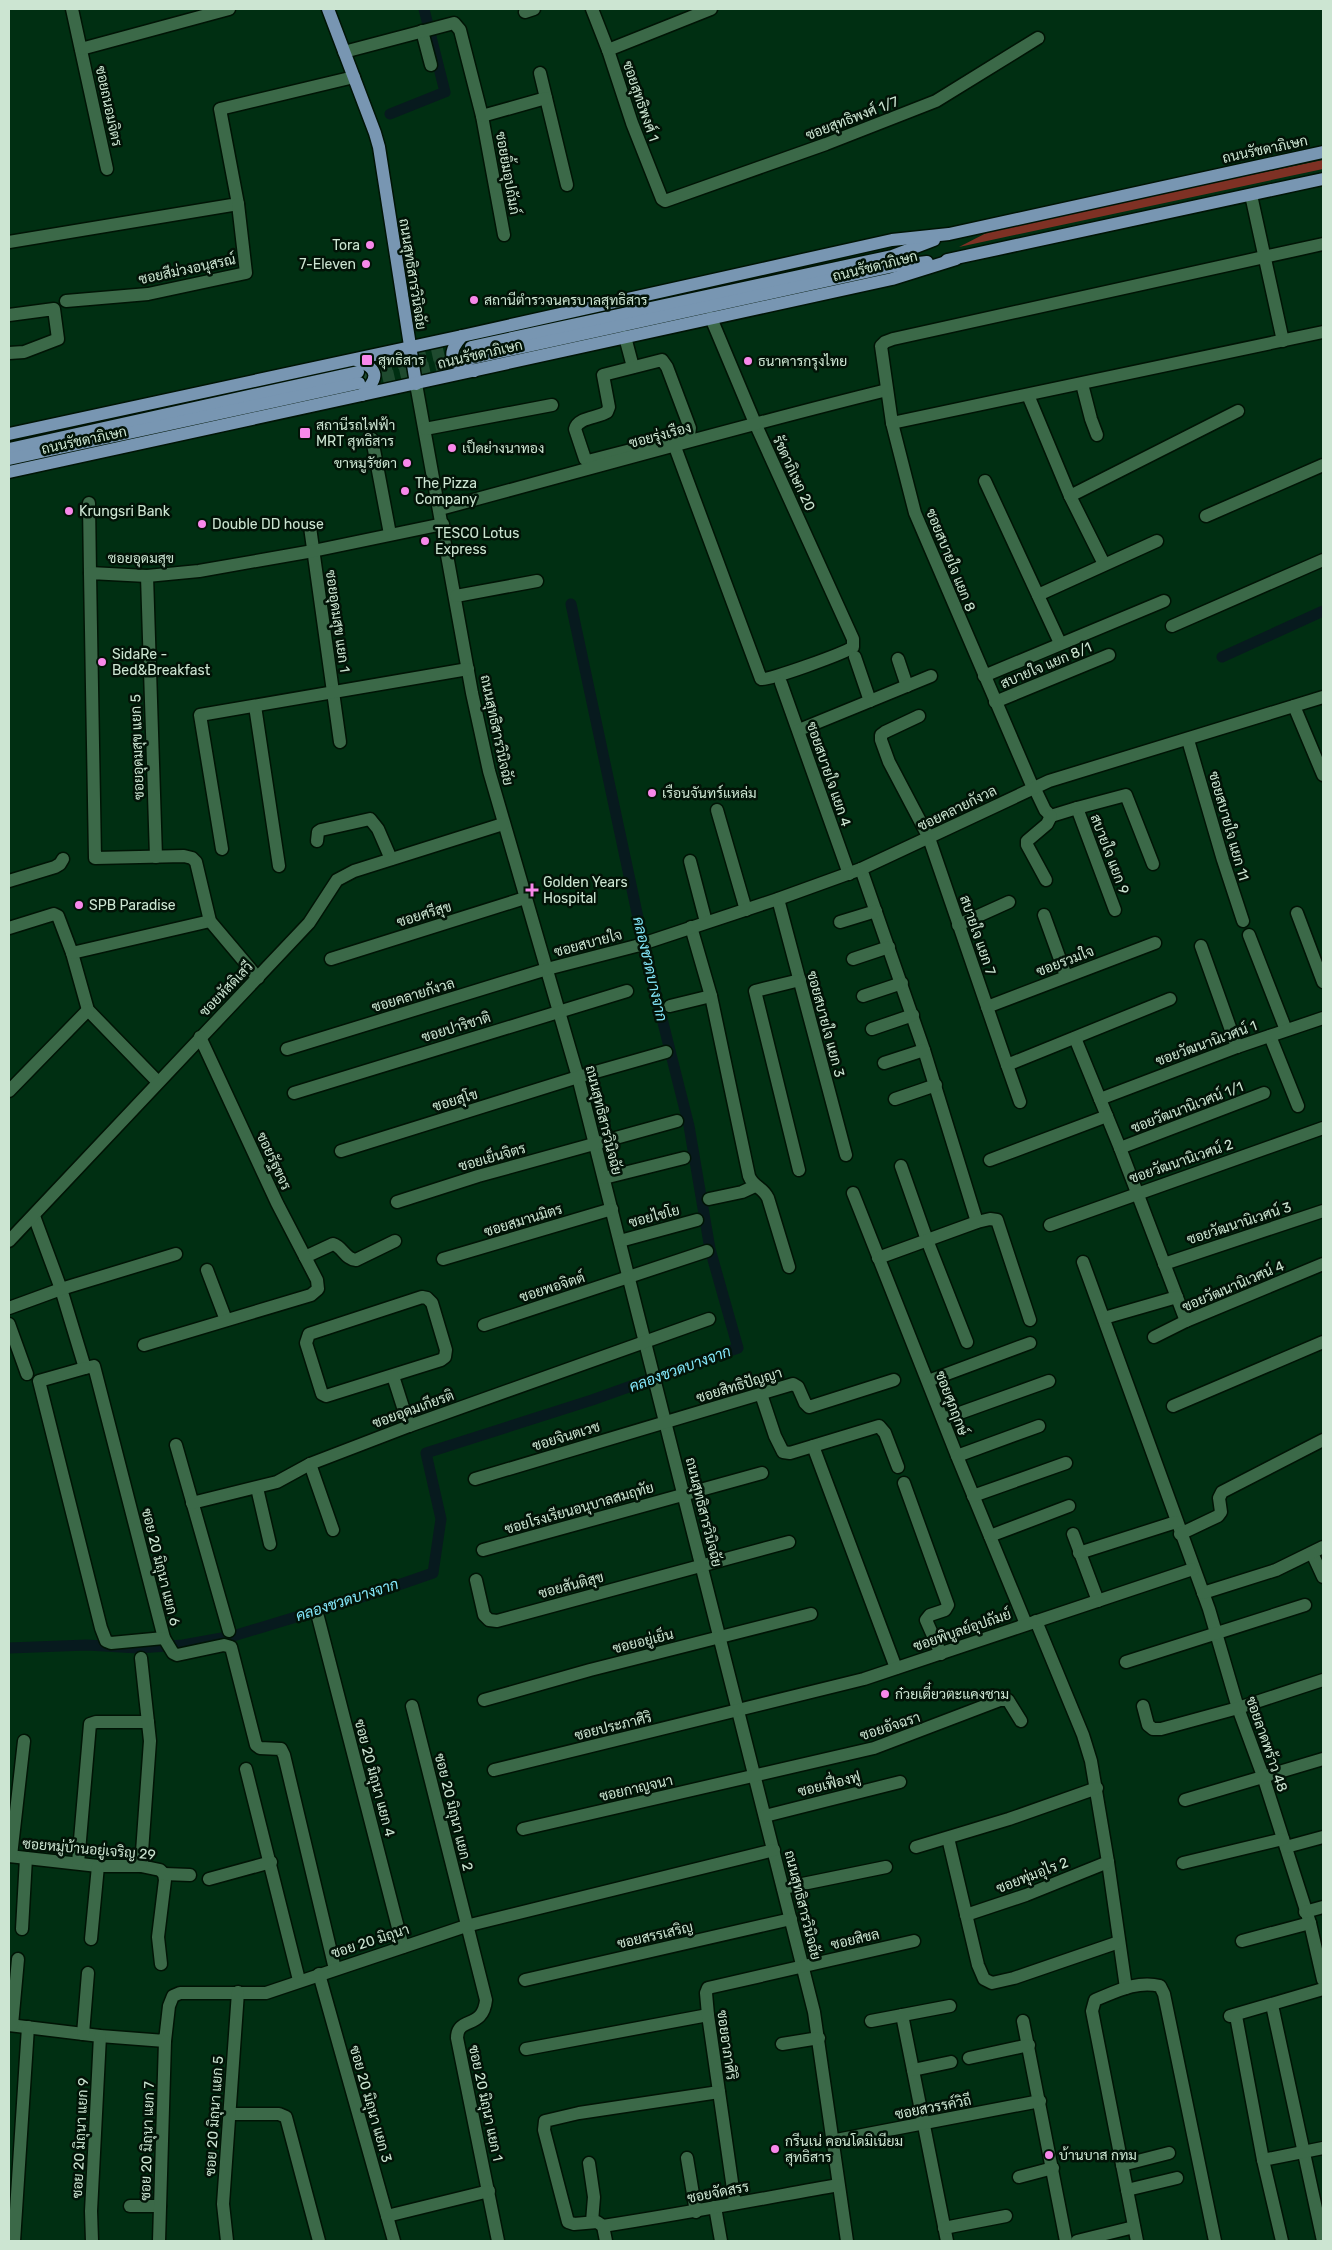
<svg xmlns="http://www.w3.org/2000/svg" width="1332" height="2250" font-family="Rubik,Sarabun,sans-serif">
  <style>
    .green { fill: #7e3124 }
    .lines { fill: none; stroke-linecap: round; stroke-linejoin: round }
    .canal { stroke: #071a1e; stroke-width: 11 }
    .major-tunnel { stroke: #1f4a2f; stroke-width: 12; stroke-dasharray: 12 6; stroke-linecap: butt }
    .minor-casing { stroke: #001405; stroke-width: 15 }
    .major-casing { stroke: #001405; stroke-width: 15 }
    .minor { stroke: #3b6948; stroke-width: 12 }
    .major { stroke: #7896b2; stroke-width: 12 }
    .poi-dot { fill: #f888ea; stroke: #021307; stroke-width: 2 }
    .labels { text-anchor: middle; stroke-width: 5; stroke-linejoin: round; paint-order: stroke }
    .street-label { font-size: 14px; fill: #cce5d2; stroke: #021307 }
    .poi-label { font-size: 14px; fill: #cce5d2; stroke: #021307; text-anchor: start }
    .water-label { font-size: 15px; font-style: italic; fill: #83e7fa; stroke: #021307 }
  </style>
  <rect width="100%" height="100%" fill="#002f12"/>
  <path class="green" d="M1323,160V169L959,247L996,228Z"/>
  <g class="lines">
    <g class="canal">
      <path d="M390,114L445,92L424,9"/>
      <path d="M1222,657L1323,611"/>
      <path d="M9,1648L87,1645L138,1648L183,1645L233,1636L378,1592L433,1573L441,1519L426,1453L592,1400L738,1348L710,1249L689,1126L646,955L571,604"/>
    </g>
    <g class="major-tunnel">
      <path d="M362,371L471,347"/>
      <path d="M365,382L473,358"/>
    </g>
    <g class="minor-casing">
      <g id="minor">
        <path d="M72,9L107,169"/>
        <path d="M592,9L608,50L632,123L662,199L665,201L826,144L936,101L1038,38"/>
        <path d="M525,12L534,9"/>
        <path d="M422,31L431,65"/>
        <path d="M81,49L229,9"/>
        <path d="M608,50L711,9"/>
        <path d="M344,52L454,23L460,30L482,116L504,235"/>
        <path d="M540,73L567,185"/>
        <path d="M482,116L546,98"/>
        <path d="M1251,195L1283,341"/>
        <path d="M9,242L238,204L220,109L354,77"/>
        <path d="M66,301L148,294L246,273L238,204"/>
        <path d="M9,315L54,309L58,339L24,352L9,353"/>
        <path d="M625,337L633,367"/>
        <path d="M662,360L667,367L690,428L689,435L588,461L585,459L575,429C578,417 598,418 607,412L609,407L603,375Z"/>
        <path d="M416,384L472,693L489,771L578,1077L814,2012L847,2241"/>
        <path d="M1082,384L1091,419L1097,435"/>
        <path d="M1028,395L1070,496L1104,564"/>
        <path d="M892,423L1323,332"/>
        <path d="M425,429L552,405"/>
        <path d="M372,439L390,534"/>
        <path d="M675,447L761,679C768,681 845,653 853,647V639L755,423L711,318"/>
        <path d="M985,481L1060,643"/>
        <path d="M1070,496L1238,411"/>
        <path d="M89,503L90,573"/>
        <path d="M440,509C589,469 737,427 887,390"/>
        <path d="M1206,516L1323,465"/>
        <path d="M310,527L340,742"/>
        <path d="M147,576L156,857"/>
        <path d="M1038,595L1157,541"/>
        <path d="M456,596L537,581"/>
        <path d="M1172,626L1323,560"/>
        <path d="M855,657L870,701"/>
        <path d="M898,659L907,686"/>
        <path d="M984,676L1164,601"/>
        <path d="M781,683L849,874"/>
        <path d="M995,702L1109,655"/>
        <path d="M255,706L279,866"/>
        <path d="M1294,706L1323,775"/>
        <path d="M919,716L885,732L881,735V740L889,762L929,838L1007,1065L1170,999"/>
        <path d="M799,730L931,676"/>
        <path d="M1188,740L1223,860L1243,921"/>
        <path d="M1034,787L1045,810L1051,816L1077,808L1115,910"/>
        <path d="M1033,788L915,513L892,423L881,346L885,342L893,339L1323,244"/>
        <path d="M1077,808L1126,795L1153,864"/>
        <path d="M717,810L746,910"/>
        <path d="M317,841L318,832L321,830L370,819L378,829L391,859"/>
        <path d="M222,849L200,715L468,669"/>
        <path d="M690,861L706,922"/>
        <path d="M861,869L924,1050L977,1222"/>
        <path d="M1046,880L1027,845V841L1047,824L1051,816"/>
        <path d="M9,881L55,867L60,864L63,859"/>
        <path d="M778,899L846,1155"/>
        <path d="M1297,913L1323,982"/>
        <path d="M1044,915L1066,976"/>
        <path d="M840,922L876,911"/>
        <path d="M958,925L1009,902"/>
        <path d="M9,928L54,914L58,916L72,953L88,1010L158,1082"/>
        <path d="M1249,935L1286,1030"/>
        <path d="M1201,946L1237,1047"/>
        <path d="M72,953L210,921"/>
        <path d="M331,959L525,898"/>
        <path d="M853,959L889,947"/>
        <path d="M258,978L210,921L196,862L192,858L184,856L95,858L90,573L147,576L199,571L313,551L443,524"/>
        <path d="M711,996L749,1176C753,1187 763,1187 768,1198L789,1267"/>
        <path d="M863,996L902,983"/>
        <path d="M670,1006L711,996L691,927"/>
        <path d="M987,1007L1155,943"/>
        <path d="M872,1029L913,1015"/>
        <path d="M1270,1036L1298,1106"/>
        <path d="M1075,1038L1120,1148L1186,1321"/>
        <path d="M287,1049L547,969L636,946L778,899L861,869L1049,781L1323,697"/>
        <path d="M884,1063L924,1050"/>
        <path d="M1007,1065L1020,1102"/>
        <path d="M9,1091L88,1010"/>
        <path d="M294,1093L627,991"/>
        <path d="M895,1099L936,1085"/>
        <path d="M1100,1099L1237,1047L1323,1018"/>
        <path d="M1120,1148L1264,1093"/>
        <path d="M341,1151L578,1077L666,1052"/>
        <path d="M990,1160L1107,1116"/>
        <path d="M901,1166L927,1240L967,1342"/>
        <path d="M799,1170L755,991L800,980"/>
        <path d="M604,1178L684,1158"/>
        <path d="M853,1193L957,1456L1026,1624"/>
        <path d="M709,1199L742,1192L755,1186"/>
        <path d="M397,1202L478,1176L677,1121"/>
        <path d="M34,1216L61,1289L85,1368L94,1366L164,1638L173,1653L177,1655L224,1645L231,1647L256,1745L260,1748L281,1749L284,1755L335,1969"/>
        <path d="M1050,1225L1323,1128"/>
        <path d="M9,1241L309,923L337,880L354,871L503,824"/>
        <path d="M620,1241L697,1220"/>
        <path d="M305,1257L333,1244C343,1247 345,1259 356,1260L395,1241"/>
        <path d="M878,1258L977,1222L990,1219L997,1220L1030,1320"/>
        <path d="M443,1259L612,1209"/>
        <path d="M1083,1262L1209,1609L1238,1708L1263,1776L1310,1923L1323,1980"/>
        <path d="M1164,1264L1323,1211"/>
        <path d="M207,1270L226,1320"/>
        <path d="M422,1297L427,1298L432,1303L446,1350L445,1357L441,1360L326,1396L322,1394L306,1343L309,1334Z"/>
        <path d="M9,1308L61,1289L176,1254"/>
        <path d="M1104,1318L1177,1297"/>
        <path d="M9,1324L27,1374"/>
        <path d="M484,1325L707,1251"/>
        <path d="M1154,1337L1186,1321L1323,1264"/>
        <path d="M144,1345L311,1295L318,1289L317,1280L277,1203L200,1037"/>
        <path d="M85,1368L39,1381L101,1628L106,1641L111,1643L164,1638"/>
        <path d="M393,1376L409,1426"/>
        <path d="M928,1381L1030,1343"/>
        <path d="M761,1394L775,1436L783,1452L790,1453L879,1426L885,1433L898,1467"/>
        <path d="M1173,1406L1323,1342"/>
        <path d="M943,1419L1049,1381"/>
        <path d="M176,1445L229,1631"/>
        <path d="M813,1446L896,1668"/>
        <path d="M957,1456L1039,1426"/>
        <path d="M310,1464L333,1530"/>
        <path d="M475,1479L793,1384L798,1387L805,1403L809,1407L894,1380"/>
        <path d="M904,1483L948,1605L945,1610L930,1615L926,1620L941,1654"/>
        <path d="M257,1488L270,1544"/>
        <path d="M973,1496L1066,1463"/>
        <path d="M192,1503L277,1482L310,1464L409,1426L709,1319"/>
        <path d="M1073,1534L1098,1601"/>
        <path d="M1180,1534L1218,1516L1221,1512L1219,1498L1222,1492L1323,1440"/>
        <path d="M990,1536L1069,1506"/>
        <path d="M483,1550L762,1473"/>
        <path d="M1079,1553L1176,1522"/>
        <path d="M1312,1553L1323,1577"/>
        <path d="M476,1580L484,1615L489,1620L497,1621L789,1542"/>
        <path d="M1203,1593L1276,1570L1323,1547"/>
        <path d="M318,1617L403,1947"/>
        <path d="M1036,1621L1083,1735L1091,1761L1108,1862L1126,1988"/>
        <path d="M1126,1662L1305,1605"/>
        <path d="M484,1700L590,1670L811,1614"/>
        <path d="M412,1706L486,2000C483,2030 457,2016 457,2038L498,2241"/>
        <path d="M1143,1706L1148,1725L1153,1729H1161L1238,1708L1323,1680"/>
        <path d="M246,1769L299,1980"/>
        <path d="M494,1770L864,1679L1193,1569"/>
        <path d="M1185,1800L1323,1759"/>
        <path d="M765,1816L900,1782"/>
        <path d="M523,1829L874,1748L1000,1700H1008L1021,1721"/>
        <path d="M948,1838L978,1965L984,1979L992,1983L1014,1978L1119,1942"/>
        <path d="M916,1847L1009,1819L1097,1788"/>
        <path d="M1286,1847L1323,1837"/>
        <path d="M9,1856L98,1866H141L160,1870L164,1874L165,1880L158,1937L161,1964"/>
        <path d="M11,1856L24,1741"/>
        <path d="M78,1863L90,1724L96,1722H148"/>
        <path d="M1183,1863L1283,1839"/>
        <path d="M141,1866L150,1741L141,1658"/>
        <path d="M164,1874L190,1875"/>
        <path d="M209,1879L271,1862"/>
        <path d="M783,1888L886,1867"/>
        <path d="M1305,1912L1323,1907"/>
        <path d="M966,1915L1026,1895L1108,1862"/>
        <path d="M22,1929L26,1858"/>
        <path d="M91,1939L98,1866"/>
        <path d="M1242,1941L1310,1923"/>
        <path d="M319,1974L394,2241"/>
        <path d="M525,1980L791,1919"/>
        <path d="M1272,2005L1323,2241"/>
        <path d="M902,2015L947,2241"/>
        <path d="M1230,2016L1323,1989"/>
        <path d="M1236,2016L1263,2160L1282,2241"/>
        <path d="M871,2021L950,2006"/>
        <path d="M1023,2021L1066,2241"/>
        <path d="M9,2025L100,2036L165,2041L169,2006L173,1996L180,1993H266L466,1926L774,1850"/>
        <path d="M12,2025L18,1959"/>
        <path d="M83,2034L88,1973"/>
        <path d="M782,2044L819,2038"/>
        <path d="M526,2049L708,2015"/>
        <path d="M969,2058L1029,2045"/>
        <path d="M913,2070L951,2062"/>
        <path d="M229,2114H279L286,2117L319,2241"/>
        <path d="M831,2141L1040,2101"/>
        <path d="M687,2158L696,2212"/>
        <path d="M1263,2160L1323,2148"/>
        <path d="M589,2163L594,2197L592,2222"/>
        <path d="M1122,2165L1169,2153"/>
        <path d="M1019,2177L1053,2168"/>
        <path d="M1127,2190L1177,2178"/>
        <path d="M735,2203L708,2015L706,1993L708,1988L914,1941"/>
        <path d="M130,2206H160"/>
        <path d="M715,2207L721,2241"/>
        <path d="M387,2216L489,2191"/>
        <path d="M603,2226L597,2222L574,2224L568,2222L544,2130L545,2121L579,2113L719,2092"/>
        <path d="M944,2228L1006,2216"/>
        <path d="M14,2241L28,2027"/>
        <path d="M92,2241L91,2211L100,2036"/>
        <path d="M159,2241L165,2041"/>
        <path d="M227,2241L223,2204L238,1992"/>
        <path d="M606,2241L603,2226C682,2214 760,2199 838,2185"/>
        <path d="M1077,2241L1134,2227"/>
        <path d="M1137,2241L1092,2011L1095,2000C1115,1992 1137,1980 1160,1986L1164,1994L1215,2241"/>
      </g>
    </g>
    <g class="major-casing">
      <g id="major">
        <path d="M328,9L375,133L379,147L416,384"/>
        <path d="M947,260L1323,179"/>
        <path d="M462,336C445,355 451,365 474,371"/>
        <path d="M471,347L892,256L934,240"/>
        <path d="M473,358L894,266L927,262"/>
        <path d="M356,360C380,369 379,378 362,395"/>
        <path d="M9,434L462,336L892,240L949,234L1323,152"/>
        <path d="M9,449L358,372"/>
        <path d="M9,459L359,383"/>
        <path d="M9,472L892,279L956,259"/>
      </g>
    </g>
    <use href="#minor" class="minor"/>
    <use href="#major" class="major"/>
  </g>
  <g class="poi-dot">
    <circle cx="370" cy="245" r="5"/>
    <circle cx="366" cy="264" r="5"/>
    <circle cx="474" cy="300" r="5"/>
    <rect x="361" y="354" width="12" height="12" rx="2.5"/>
    <circle cx="748" cy="361" r="5"/>
    <rect x="299" y="427" width="12" height="12" rx="2.5"/>
    <circle cx="452" cy="448" r="5"/>
    <circle cx="407" cy="463" r="5"/>
    <circle cx="405" cy="491" r="5"/>
    <circle cx="69" cy="511" r="5"/>
    <circle cx="202" cy="524" r="5"/>
    <circle cx="425" cy="541" r="5"/>
    <circle cx="102" cy="662" r="5"/>
    <circle cx="652" cy="793" r="5"/>
    <path d="M529.5 882.5h5v5h5v5h-5v5h-5v-5h-5v-5h5z"/>
    <circle cx="79" cy="905" r="5"/>
    <circle cx="885" cy="1694" r="5"/>
    <circle cx="775" cy="2149" r="5"/>
    <circle cx="1049" cy="2155" r="5"/>
  </g>
  <g class="labels">
    <g class="street-label">
      <text transform="translate(641 101) rotate(71)" y="5">ซอยสุทธิพงศ์ 1</text>
      <text transform="translate(109 106) rotate(78)" y="5">ซอยถนอมจิตร</text>
      <text transform="translate(852 118) rotate(-21)" y="5">ซอยสุทธิพงศ์ 1/7</text>
      <text transform="translate(1265 149) rotate(-12)" y="5">ถนนรัชดาภิเษก</text>
      <text transform="translate(508 173) rotate(80)" y="5">ซอยยิ้มอุปถัมภ์</text>
      <text transform="translate(875 266) rotate(-14)" y="5">ถนนรัชดาภิเษก</text>
      <text transform="translate(187 269) rotate(-12)" y="5">ซอยสีม่วงอนุสรณ์</text>
      <text transform="translate(413 274) rotate(81)" y="5">ถนนสุทธิสารวินิจฉัย</text>
      <text transform="translate(480 354) rotate(-13)" y="5">ถนนรัชดาภิเษก</text>
      <text transform="translate(660 435) rotate(-15)" y="5">ซอยรุ่งเรือง</text>
      <text transform="translate(84 440) rotate(-12)" y="5">ถนนรัชดาภิเษก</text>
      <text transform="translate(794 473) rotate(65)" y="5">รัชดาภิเษก 20</text>
      <text x="141" y="563">ซอยอุดมสุข</text>
      <text transform="translate(951 560) rotate(68)" y="5">ซอยสบายใจ แยก 8</text>
      <text transform="translate(338 621) rotate(82)" y="5">ซอยอุดมสุข แยก 1</text>
      <text transform="translate(1046 665) rotate(-23)" y="5">สบายใจ แยก 8/1</text>
      <text transform="translate(497 730) rotate(78)" y="5">ถนนสุทธิสารวินิจฉัย</text>
      <text transform="translate(137 747) rotate(-92)" y="5">ซอยอุดมสุข แยก 5</text>
      <text transform="translate(829 774) rotate(71)" y="5">ซอยสบายใจ แยก 4</text>
      <text transform="translate(957 808) rotate(-26)" y="5">ซอยคลายกังวล</text>
      <text transform="translate(1229 826) rotate(74)" y="5">ซอยสบายใจ แยก 11</text>
      <text transform="translate(1110 854) rotate(69)" y="5">สบายใจ แยก 9</text>
      <text transform="translate(424 914) rotate(-17)" y="5">ซอยศรีสุข</text>
      <text transform="translate(978 935) rotate(71)" y="5">สบายใจ แยก 7</text>
      <text transform="translate(588 943) rotate(-15)" y="5">ซอยสบายใจ</text>
      <text transform="translate(1065 961) rotate(-21)" y="5">ซอยรวมใจ</text>
      <text transform="translate(226 989) rotate(-46)" y="5">ซอยหัสดิเสวี</text>
      <text transform="translate(413 995) rotate(-17)" y="5">ซอยคลายกังวล</text>
      <text transform="translate(826 1024) rotate(75)" y="5">ซอยสบายใจ แยก 3</text>
      <text transform="translate(456 1027) rotate(-17)" y="5">ซอยปาริชาติ</text>
      <text transform="translate(1206 1043) rotate(-20)" y="5">ซอยวัฒนานิเวศน์ 1</text>
      <text transform="translate(455 1100) rotate(-17)" y="5">ซอยสุโข</text>
      <text transform="translate(1187 1107) rotate(-21)" y="5">ซอยวัฒนานิเวศน์ 1/1</text>
      <text transform="translate(604 1120) rotate(76)" y="5">ถนนสุทธิสารวินิจฉัย</text>
      <text transform="translate(492 1157) rotate(-16)" y="5">ซอยเย็นจิตร</text>
      <text transform="translate(274 1161) rotate(65)" y="5">ซอยรัฐขจร</text>
      <text transform="translate(1181 1161) rotate(-19)" y="5">ซอยวัฒนานิเวศน์ 2</text>
      <text transform="translate(654 1216) rotate(-15)" y="5">ซอยไชโย</text>
      <text transform="translate(523 1220) rotate(-17)" y="5">ซอยสมานมิตร</text>
      <text transform="translate(1239 1223) rotate(-18)" y="5">ซอยวัฒนานิเวศน์ 3</text>
      <text transform="translate(1233 1286) rotate(-23)" y="5">ซอยวัฒนานิเวศน์ 4</text>
      <text transform="translate(552 1287) rotate(-18)" y="5">ซอยพอจิตต์</text>
      <text transform="translate(739 1385) rotate(-17)" y="5">ซอยสิทธิปัญญา</text>
      <text transform="translate(952 1403) rotate(69)" y="5">ซอยศุภฤกษ์</text>
      <text transform="translate(413 1409) rotate(-20)" y="5">ซอยอุดมเกียรติ</text>
      <text transform="translate(566 1436) rotate(-17)" y="5">ซอยจินตเวช</text>
      <text transform="translate(579 1508) rotate(-16)" y="5">ซอยโรงเรียนอนุบาลสมฤทัย</text>
      <text transform="translate(704 1512) rotate(76)" y="5">ถนนสุทธิสารวินิจฉัย</text>
      <text transform="translate(161 1567) rotate(76)" y="5">ซอย 20 มิถุนา แยก 6</text>
      <text transform="translate(571 1585) rotate(-15)" y="5">ซอยสันติสุข</text>
      <text transform="translate(962 1630) rotate(-19)" y="5">ซอยพิบูลย์อุปถัมย์</text>
      <text transform="translate(643 1641) rotate(-14)" y="5">ซอยอยู่เย็น</text>
      <text transform="translate(613 1726) rotate(-14)" y="5">ซอยประภาศิริ</text>
      <text transform="translate(890 1726) rotate(-18)" y="5">ซอยอัจฉรา</text>
      <text transform="translate(1267 1744) rotate(71)" y="5">ซอยลาดพร้าว 48</text>
      <text transform="translate(375 1778) rotate(75)" y="5">ซอย 20 มิถุนา แยก 4</text>
      <text transform="translate(829 1784) rotate(-14)" y="5">ซอยเฟื่องฟู</text>
      <text transform="translate(636 1788) rotate(-13)" y="5">ซอยกาญจนา</text>
      <text transform="translate(454 1812) rotate(76)" y="5">ซอย 20 มิถุนา แยก 2</text>
      <text transform="translate(89 1849) rotate(5)" y="5">ซอยหมู่บ้านอยู่เจริญ 29</text>
      <text transform="translate(1032 1875) rotate(-21)" y="5">ซอยพุ่มอุไร 2</text>
      <text transform="translate(803 1905) rotate(76)" y="5">ถนนสุทธิสารวินิจฉัย</text>
      <text transform="translate(655 1935) rotate(-13)" y="5">ซอยสรรเสริญ</text>
      <text transform="translate(855 1939) rotate(-13)" y="5">ซอยสิชล</text>
      <text transform="translate(370 1941) rotate(-18)" y="5">ซอย 20 มิถุนา</text>
      <text transform="translate(727 2045) rotate(82)" y="5">ซอยอาภาศิริ</text>
      <text transform="translate(486 2103) rotate(78)" y="5">ซอย 20 มิถุนา แยก 1</text>
      <text transform="translate(371 2104) rotate(74)" y="5">ซอย 20 มิถุนา แยก 3</text>
      <text transform="translate(933 2107) rotate(-11)" y="5">ซอยสวรรค์วิถี</text>
      <text transform="translate(214 2116) rotate(-86)" y="5">ซอย 20 มิถุนา แยก 5</text>
      <text transform="translate(80 2138) rotate(-87)" y="5">ซอย 20 มิถุนา แยก 9</text>
      <text transform="translate(147 2141) rotate(-88)" y="5">ซอย 20 มิถุนา แยก 7</text>
      <text transform="translate(718 2192) rotate(-11)" y="5">ซอยจัดสรร</text>
    </g>
    <g class="poi-label">
      <text x="360" y="250" text-anchor="end">Tora</text>
      <text x="356" y="269" text-anchor="end">7-Eleven</text>
      <text x="484" y="305">สถานีตำรวจนครบาลสุทธิสาร</text>
      <text x="378" y="365">สุทธิสาร</text>
      <text x="758" y="366">ธนาคารกรุงไทย</text>
      <text x="316" y="430">สถานีรถไฟฟ้า<tspan x="316" dy="16">MRT สุทธิสาร</tspan></text>
      <text x="462" y="453">เป็ดย่างนาทอง</text>
      <text x="397" y="468" text-anchor="end">ขาหมูรัชดา</text>
      <text x="415" y="488">The Pizza<tspan x="415" dy="16">Company</tspan></text>
      <text x="79" y="516">Krungsri Bank</text>
      <text x="212" y="529">Double DD house</text>
      <text x="435" y="538">TESCO Lotus<tspan x="435" dy="16">Express</tspan></text>
      <text x="112" y="659">SidaRe -<tspan x="112" dy="16">Bed&amp;Breakfast</tspan></text>
      <text x="662" y="798">เรือนจันทร์แหล่ม</text>
      <text x="543" y="887">Golden Years<tspan x="543" dy="16">Hospital</tspan></text>
      <text x="89" y="910">SPB Paradise</text>
      <text x="895" y="1699">ก๋วยเตี๋ยวตะแคงชาม</text>
      <text x="785" y="2146">กรีนเน่ คอนโดมิเนียม<tspan x="785" dy="16">สุทธิสาร</tspan></text>
      <text x="1059" y="2160">บ้านบาส กทม</text>
    </g>
    <g class="water-label">
      <text transform="translate(650 969) rotate(77)" y="5">คลองชวดบางจาก</text>
      <text transform="translate(680 1369) rotate(-20)" y="5">คลองชวดบางจาก</text>
      <text transform="translate(347 1600) rotate(-18)" y="5">คลองชวดบางจาก</text>
    </g>
  </g>
  <rect width="1332" height="2250" fill="none" stroke="#cce5d2" stroke-width="20"/>
</svg>
